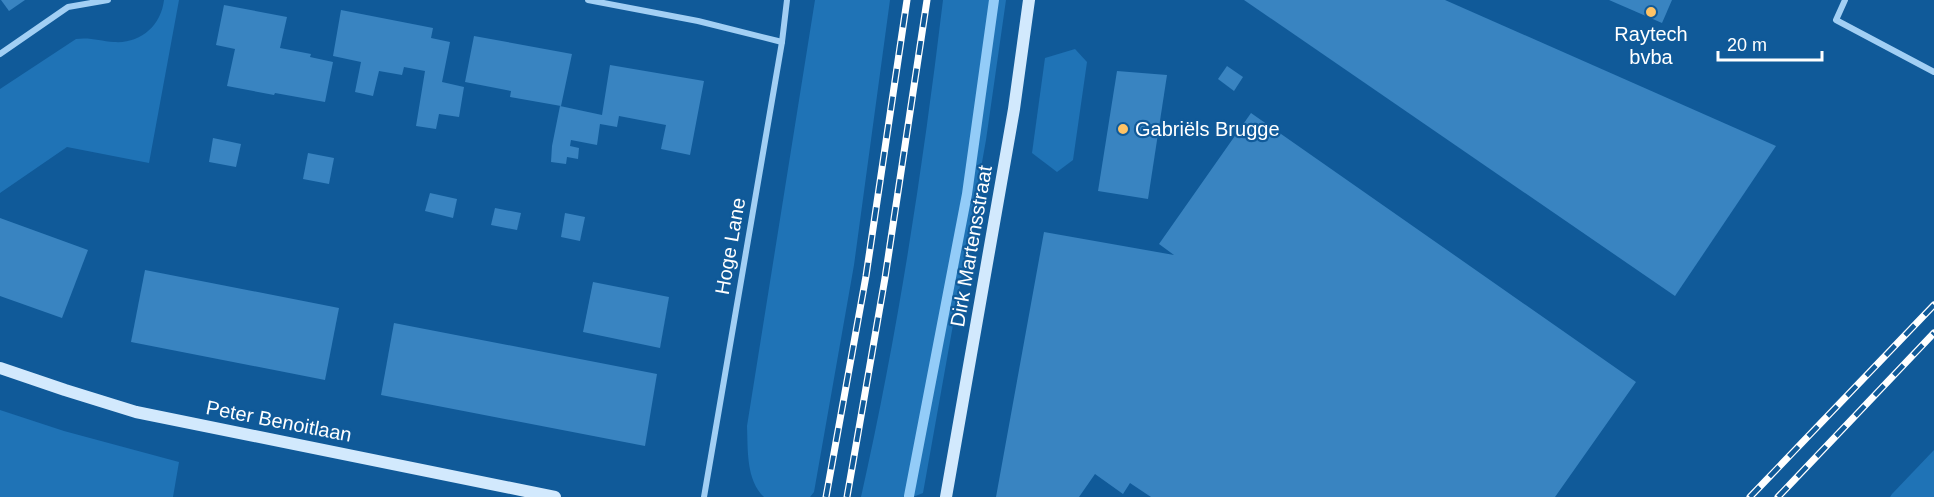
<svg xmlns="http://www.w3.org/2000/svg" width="1934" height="497" font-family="Arial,sans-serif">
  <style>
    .green { fill: #1f73b6 }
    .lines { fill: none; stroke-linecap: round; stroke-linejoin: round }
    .stream { stroke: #93ccf8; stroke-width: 10 }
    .building { fill: #3984c1 }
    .street { stroke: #a2cff4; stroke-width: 6 }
    .secondary { stroke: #d2e9fd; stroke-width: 12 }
    .rail-casing { stroke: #fff; stroke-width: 7 }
    .rail { stroke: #105a99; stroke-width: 4.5; stroke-dasharray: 14; stroke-linecap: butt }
    .poi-dot { fill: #ffc365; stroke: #105a99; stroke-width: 2 }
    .labels { text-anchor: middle; stroke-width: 4.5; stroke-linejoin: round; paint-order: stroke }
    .poi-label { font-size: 20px; fill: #fff; stroke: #105a99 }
    .street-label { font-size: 20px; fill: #fff; stroke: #105a99 }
  </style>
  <rect width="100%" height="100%" fill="#105a99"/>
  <g class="green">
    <path d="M164,0H179L149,163L67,147L0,193V89L76,39C90,37 100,41 114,42C140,44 161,26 164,0Z"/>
    <path d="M815,0H890L854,265L814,492L810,497H764C746,480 748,450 747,426Z"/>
    <path d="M943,0H1006L986,140L923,493L913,497H861C898,333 923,167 943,0Z"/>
    <path d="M1075,49L1087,62L1073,160L1057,172L1032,153L1045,58Z"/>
    <path d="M0,410L64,431L179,462L173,497H0Z"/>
    <path d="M1934,450V497H1890L1892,494Z"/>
  </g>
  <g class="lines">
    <path class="stream" d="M909,496L967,194L994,0"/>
  </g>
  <g class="building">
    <path d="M1,0H25L9,11Z"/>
    <path d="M1244,0H1445L1776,146L1675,296Z"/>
    <path d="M1609,0H1672L1662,23Z"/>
    <path d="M224,5L287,17L280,48L311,54L310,57L333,62L325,102L275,93L274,95L227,86L235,49L216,45Z"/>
    <path d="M341,10L433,28L431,38L450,42L442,82L464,87L459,117L439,114L436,129L416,126L425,71L404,67L402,75L379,71L373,96L355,92L361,62L333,56Z"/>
    <path d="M474,36L572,54L561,106L510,97L511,91L465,82Z"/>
    <path d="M610,65L704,81L690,155L661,149L666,125L619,116L617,127L600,124L597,145L571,140L570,146L579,148L578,159L567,157L566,164L551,162L552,146L560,106L602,115Z"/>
    <path d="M1227,66L1243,77L1234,91L1218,79Z"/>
    <path d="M1117,71L1167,75L1148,199L1098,191Z"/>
    <path d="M1251,113L1636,382L1555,497H1151L1130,483L1123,494L1095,474L1079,497H996L1044,232L1174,255L1159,244Z"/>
    <path d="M213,138L241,144L236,167L209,162Z"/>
    <path d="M308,153L334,158L329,184L303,179Z"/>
    <path d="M430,193L457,199L453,218L425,211Z"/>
    <path d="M495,208L521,213L517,230L491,225Z"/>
    <path d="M565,213L585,217L580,241L561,237Z"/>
    <path d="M0,218L88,250L62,318L0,296Z"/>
    <path d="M145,270L339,308L325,380L131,342Z"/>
    <path d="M593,282L669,297L660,348L583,332Z"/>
    <path d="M394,323L657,374L645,446L381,395Z"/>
  </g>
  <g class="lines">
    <g class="street">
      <path d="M588,0L698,21L782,42"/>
      <path d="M1845,0L1836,20L1934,72"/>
      <path d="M0,54L68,7L108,0"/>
      <path d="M704,497L782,42L787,0"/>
    </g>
    <g class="secondary">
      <path d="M0,368L65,390L136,412L555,497"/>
      <path d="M946,497L1014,109L1029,0"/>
    </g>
    <g class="rail-casing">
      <g id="rail">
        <path d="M826,497L866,276L907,0"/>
        <path d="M847,497L885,278L927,0"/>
        <path d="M1750,497L1934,305"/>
        <path d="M1778,497L1934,333"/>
      </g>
    </g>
    <use href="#rail" class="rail"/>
  </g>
  <g class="poi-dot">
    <circle cx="1651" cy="12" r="6"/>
    <circle cx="1123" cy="129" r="6"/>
  </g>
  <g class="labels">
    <g class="poi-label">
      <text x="1651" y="41">Raytech<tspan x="1651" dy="23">bvba</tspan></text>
      <text x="1135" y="136" text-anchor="start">Gabriëls Brugge</text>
    </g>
    <g class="street-label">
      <text transform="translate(730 246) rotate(-80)" y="7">Hoge Lane</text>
      <text transform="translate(971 246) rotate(-80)" y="7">Dirk Martensstraat</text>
      <text transform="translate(279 421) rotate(11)" y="7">Peter Benoitlaan</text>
    </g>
  </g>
  <path d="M1718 51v9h104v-9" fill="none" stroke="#ffffff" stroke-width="3"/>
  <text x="1727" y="51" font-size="18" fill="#ffffff" stroke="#105a99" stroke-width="4.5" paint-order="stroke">20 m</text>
</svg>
